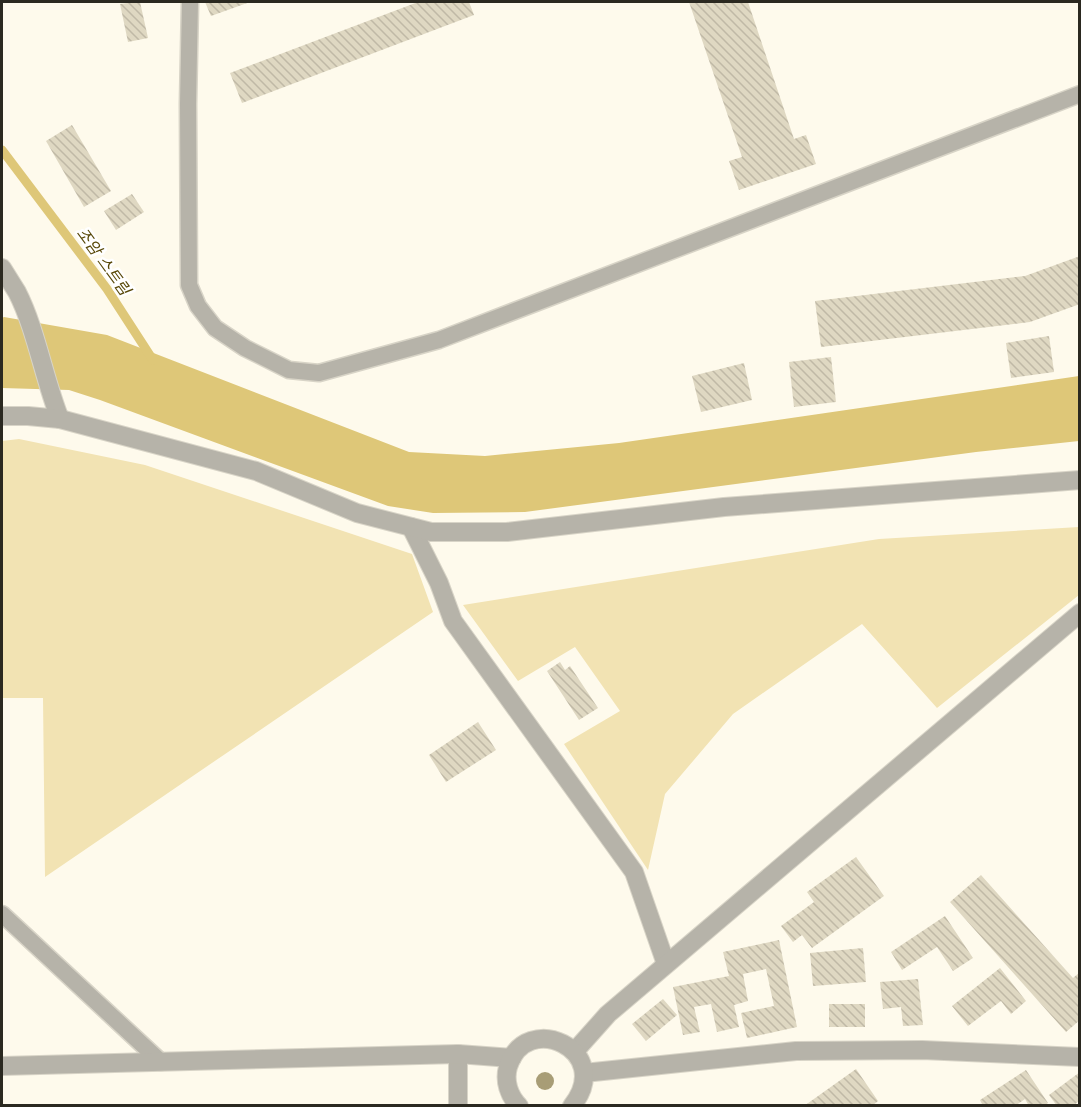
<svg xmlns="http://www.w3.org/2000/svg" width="1081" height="1107" font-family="'DejaVu Sans','Noto Sans KR',sans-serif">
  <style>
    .grass { fill: #f2e3b3 }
    .water { fill: #dec778 }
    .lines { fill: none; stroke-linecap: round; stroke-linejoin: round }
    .stream { stroke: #dec778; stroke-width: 9 }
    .building { fill: url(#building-back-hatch) }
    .service-casing { stroke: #d8d4c7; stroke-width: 19 }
    .minor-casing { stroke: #d8d4c7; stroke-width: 20 }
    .tertiary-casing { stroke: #d8d4c7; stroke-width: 20 }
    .service { stroke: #b6b3a9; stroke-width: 16 }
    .minor { stroke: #b6b3a9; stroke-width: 18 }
    .tertiary { stroke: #b6b3a9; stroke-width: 18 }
    .tree { fill: #a89d76 }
    .labels { text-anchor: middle; stroke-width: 5; stroke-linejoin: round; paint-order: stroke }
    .water-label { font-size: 16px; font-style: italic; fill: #584808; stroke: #fff }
  </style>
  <defs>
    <pattern id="building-back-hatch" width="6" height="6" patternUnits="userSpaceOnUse" patternTransform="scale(1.5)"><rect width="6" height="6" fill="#dfd8c2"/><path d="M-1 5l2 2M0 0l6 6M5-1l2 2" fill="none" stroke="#c0b9a6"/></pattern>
  </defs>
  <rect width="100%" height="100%" fill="#fefaec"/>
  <g class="grass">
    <path d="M19,439L145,465L412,554L433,612L45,877L43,698H2V441Z"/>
    <path d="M1079,527V595L937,708L862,624L733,714L665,794L648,870L564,744L620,711L575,647L518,681L463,605L879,539Z"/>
  </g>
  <path class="water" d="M4,317L107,335L409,452L485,456L619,443L1079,376V441L976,452L525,512L433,513L388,506L100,400L69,390L2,388V318Z"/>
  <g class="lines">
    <path class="stream" d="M2,150L107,289L153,360"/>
  </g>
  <g class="building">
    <path d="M135,2H140L148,38L128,42L120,4Z"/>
    <path d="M205,2H250L211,16Z"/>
    <path d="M418,2H469L474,15L242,103L230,73Z"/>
    <path d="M689,2H748L794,139L806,135L816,164L739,190L729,161L742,157Z"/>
    <path d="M72,125L111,191L84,207L46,141Z"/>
    <path d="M132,194L144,212L116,230L104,211Z"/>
    <path d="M1080,256V304L1030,322L821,347L815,301L1025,276Z"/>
    <path d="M1049,336L1054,372L1011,378L1006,343Z"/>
    <path d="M831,357L836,402L794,407L789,362Z"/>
    <path d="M744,363L752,400L701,412L692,376Z"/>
    <path d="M560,662L565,670L570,666L598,708L579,720L547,671Z"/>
    <path d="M478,722L496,750L446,782L429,755Z"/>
    <path d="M856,857L884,896L812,948L802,935L793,942L781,926L814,902L807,892Z"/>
    <path d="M981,875L1073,978L1080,972V1020L1066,1032L950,902Z"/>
    <path d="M945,916L973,958L953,971L937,947L902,970L891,952Z"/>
    <path d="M779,940L797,1027L747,1038L741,1013L774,1006L766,969L743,974L748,1001L734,1005L739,1027L717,1032L711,1004L694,1007L700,1032L683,1035L673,987L729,976L723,952Z"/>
    <path d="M863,948L866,982L813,986L810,953Z"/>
    <path d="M1000,968L1026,1001L1011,1014L1001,1001L968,1026L952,1006Z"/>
    <path d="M918,979L923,1025L903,1026L901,1007L883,1009L880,982Z"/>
    <path d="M663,999L677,1015L646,1041L632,1024Z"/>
    <rect x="829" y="1004" width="36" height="23"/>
    <path d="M856,1069L878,1101L872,1106H804Z"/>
    <path d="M1026,1070L1048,1103L1044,1106H1029L1025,1099L1015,1106H983L980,1100Z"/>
    <path d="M1080,1072V1100L1073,1106H1057L1049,1095Z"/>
  </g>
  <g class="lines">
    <g class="service-casing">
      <g id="service">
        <path d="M190,2L188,104L189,285L198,306L215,328L245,348L289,370L319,373L439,340L1080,94"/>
        <path d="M2,914L161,1062"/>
      </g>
    </g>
    <g class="minor-casing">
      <g id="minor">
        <path d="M2,268C7,276 12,284 17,292C36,329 44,379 60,419"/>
        <path d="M411,527L439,583L453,621L634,872L666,964"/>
        <path d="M575,1051L608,1014L1080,613"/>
        <path d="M458,1054V1106"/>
        <path d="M2,1066L458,1054L512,1058"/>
        <path d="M584,1073L796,1051L922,1050L1080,1057"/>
        <path d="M519,1106C509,1096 504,1081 508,1067C525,1009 616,1050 572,1106"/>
      </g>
    </g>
    <g class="tertiary-casing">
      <path id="tertiary" d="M2,416H28L60,419L256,471L357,513L431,532H507L724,507L1080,480"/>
    </g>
    <use href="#service" class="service"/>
    <use href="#minor" class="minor"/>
    <use href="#tertiary" class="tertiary"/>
  </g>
  <circle class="tree" cx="545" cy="1081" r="9"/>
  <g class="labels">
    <g class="water-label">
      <text transform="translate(104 261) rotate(54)" y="6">조암 스트림</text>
    </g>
  </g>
  <rect width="1081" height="1107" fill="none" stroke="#2b2920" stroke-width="6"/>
</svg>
